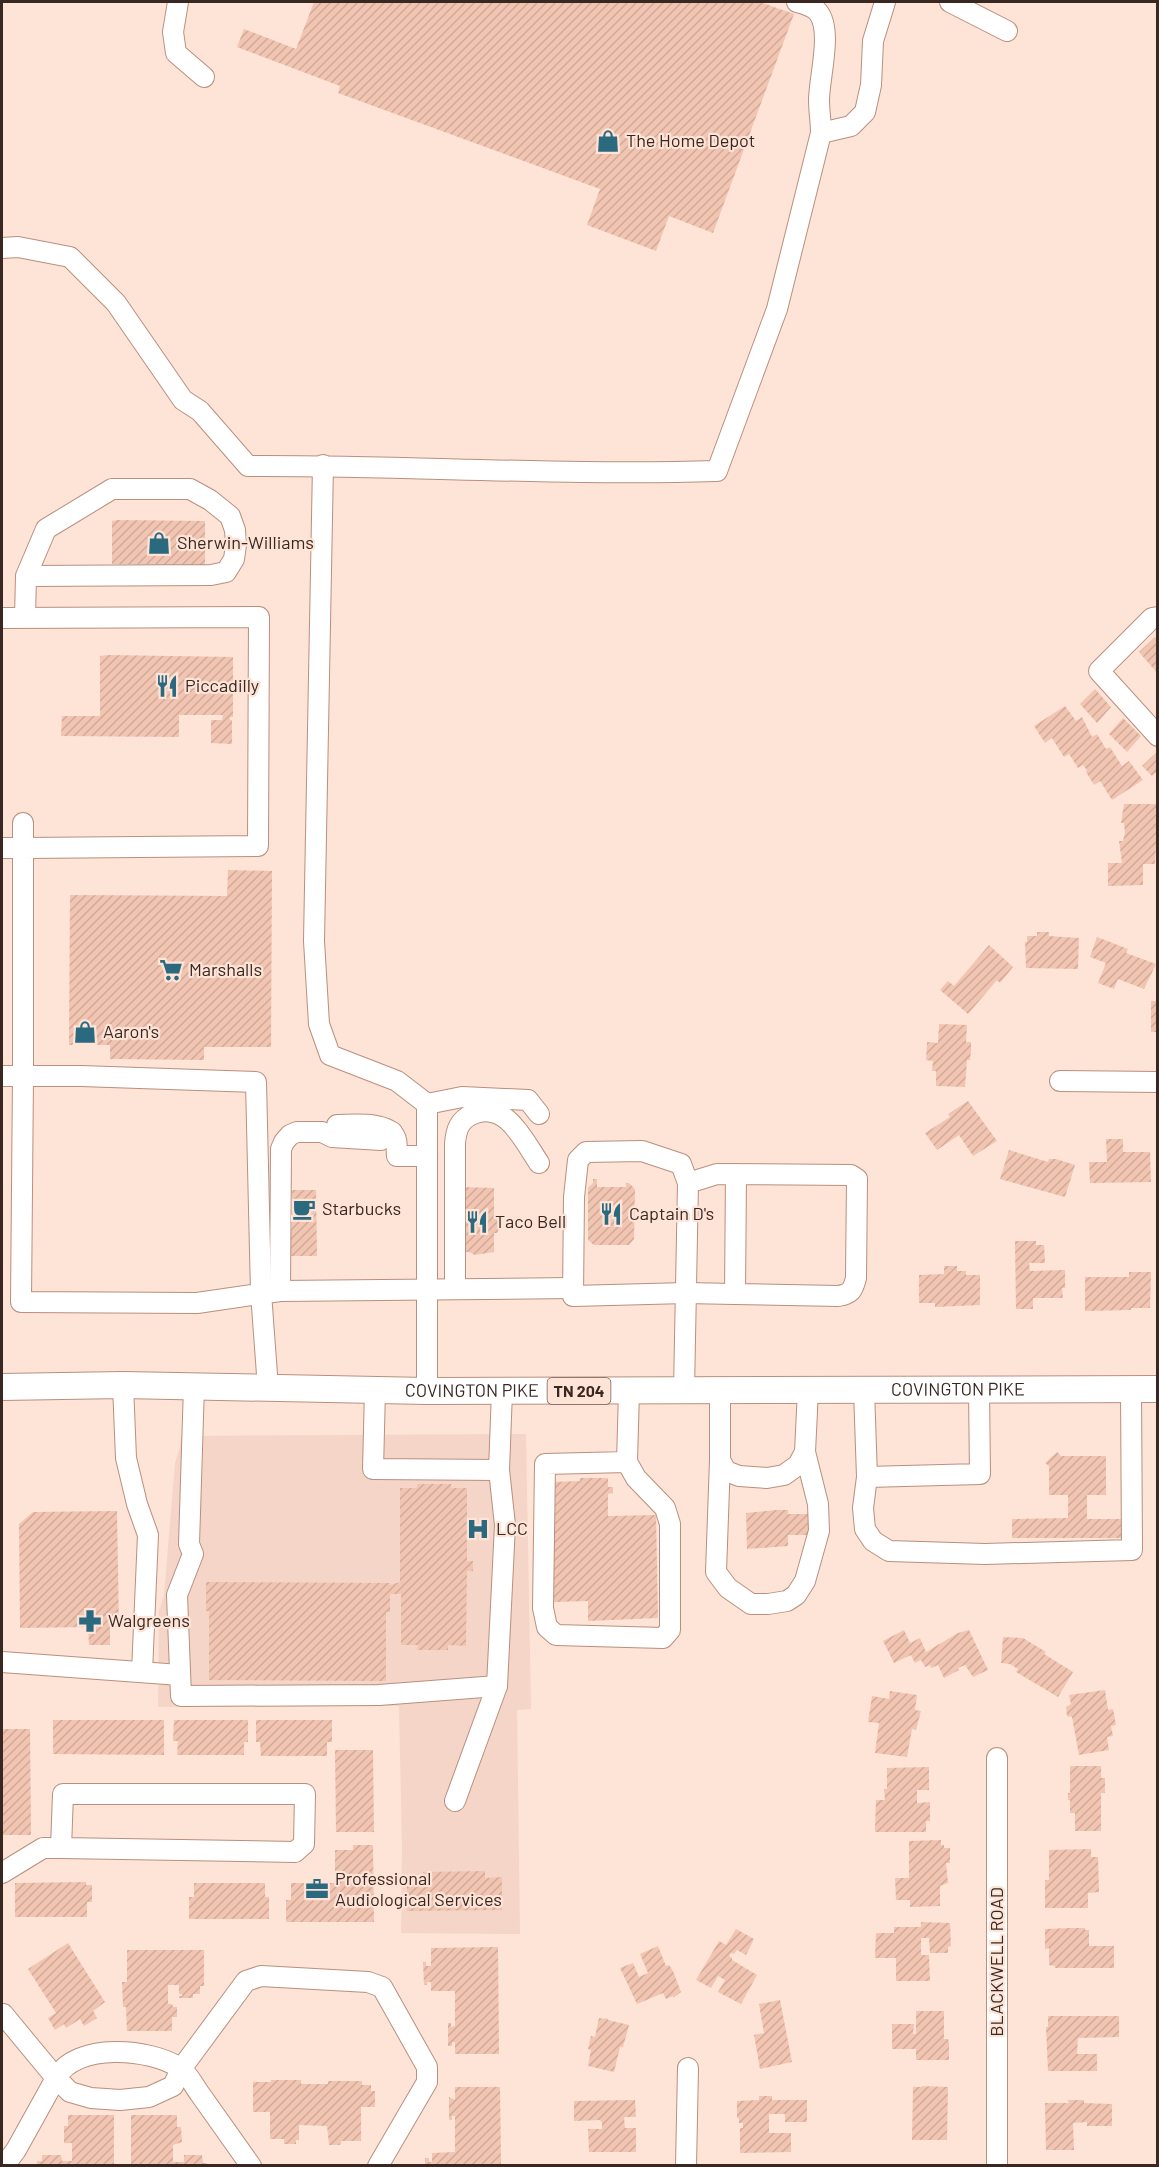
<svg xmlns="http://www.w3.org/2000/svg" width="1159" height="2167" font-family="Barlow,sans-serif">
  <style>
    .built { fill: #f5d5c8 }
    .building { fill: url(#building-hatch) }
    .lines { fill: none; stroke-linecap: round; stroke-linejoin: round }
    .minor-casing { stroke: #b98f7d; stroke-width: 22 }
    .major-casing { stroke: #b98f7d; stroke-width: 28 }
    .minor { stroke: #fff; stroke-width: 20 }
    .major { stroke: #fff; stroke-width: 26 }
    .labels { text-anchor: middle; stroke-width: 4.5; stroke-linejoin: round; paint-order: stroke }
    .shield { fill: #fee3d7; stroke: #746058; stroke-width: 1.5 }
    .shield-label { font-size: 16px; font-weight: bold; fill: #392821 }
    .poi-label { font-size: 18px; fill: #392821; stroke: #fee3d7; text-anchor: start }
    .street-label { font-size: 18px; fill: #392821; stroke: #fee3d7 }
  </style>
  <defs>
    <pattern id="building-hatch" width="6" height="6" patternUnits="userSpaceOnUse" patternTransform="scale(1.5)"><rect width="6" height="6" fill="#f2c5b2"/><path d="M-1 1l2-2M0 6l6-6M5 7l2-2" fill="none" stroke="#d0a999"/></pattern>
  </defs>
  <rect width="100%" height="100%" fill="#fee3d7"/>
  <path class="built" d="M526,1434L531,1709L517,1710L520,1934L401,1933L402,1845L399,1706L158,1707L159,1611L164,1595L175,1463L180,1447L181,1436Z"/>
  <g class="building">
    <path d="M314,2H760L794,14L713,233L669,216L656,251L587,225L600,189L338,93L340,86L237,47L244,29L296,49Z"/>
    <path d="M117,520L205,521V565L112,564V521Z"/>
    <path d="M1155,637L1158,640V674L1139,652Z"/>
    <path d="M108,655L233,657V717H230V720H232V744L211,743V720H222L223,715H179V737L61,736L62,716H100V656Z"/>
    <path d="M1095,689L1111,707L1097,723L1080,704Z"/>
    <path d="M1065,706L1076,721L1082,717L1092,737L1097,734L1106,749L1110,747L1122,766L1129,761L1143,780L1112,800L1100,781L1094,785L1086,772L1087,770L1083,765L1078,768L1069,754L1064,757L1052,738L1045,743L1034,726Z"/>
    <path d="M1123,718L1141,736L1127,752L1109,734Z"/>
    <path d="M1158,751V771L1152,776L1142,766Z"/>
    <path d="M1124,804H1158L1155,864H1143V885L1108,886V863H1122L1119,841H1123L1125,833L1124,823H1121Z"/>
    <path d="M228,870L272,871L271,1047H204V1060L110,1059V1045H69L70,895L227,896Z"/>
    <path d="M1037,932H1049V936L1079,938L1078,969L1026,968L1025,942H1027V936H1037Z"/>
    <path d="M1097,937L1128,949L1126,953L1156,964L1144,989L1118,979L1114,989L1098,983L1106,963L1090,957Z"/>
    <path d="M989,945L1013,967L1000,983L997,980L968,1014L940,990L948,981L954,986Z"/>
    <rect x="1151" y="1001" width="7" height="31"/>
    <path d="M939,1024L967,1025L966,1042H971V1050L970,1060H967L965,1087L936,1086V1071H932L933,1061L926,1060L927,1042L938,1043Z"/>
    <path d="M968,1101L997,1141L973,1156L959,1135L937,1150L925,1133L950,1117L948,1114Z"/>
    <path d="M1106,1139H1123V1152H1150L1151,1182L1090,1183L1089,1162H1107Z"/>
    <path d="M1009,1150L1048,1162L1049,1159H1056L1075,1165L1065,1197L1000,1179Z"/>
    <path d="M593,1179H597V1187H626V1183H629L635,1189L634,1239L629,1245H594L588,1240V1188L593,1183Z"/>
    <path d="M460,1187L494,1188V1218H497L500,1227L497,1233H494V1252L475,1255L469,1252H460Z"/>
    <path d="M292,1190H316L317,1256H289L284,1229H292Z"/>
    <path d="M1015,1241H1036V1245H1044L1045,1263H1029L1030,1271L1065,1270V1288H1062L1063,1298H1033V1309H1016Z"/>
    <path d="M944,1266H957V1271H966V1275H980V1305L935,1307V1303H919V1275L944,1274Z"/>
    <path d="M1129,1272H1151L1150,1308H1131V1310L1085,1311V1277H1129Z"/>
    <path d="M1057,1452L1061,1456H1106V1495H1087V1519H1128V1538H1012V1519L1068,1518V1495H1049V1466L1045,1463Z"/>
    <path d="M580,1478H608V1487H613V1493L608,1494V1516L656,1515L658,1618L588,1621V1601L554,1602L552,1482L580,1481Z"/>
    <path d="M417,1484H451V1488H467V1561H473V1571H467L466,1646L448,1645V1650H417L418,1645H401V1594H390V1612H386V1681L209,1680V1611H206V1582L390,1583V1585L400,1582V1488H417Z"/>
    <path d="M776,1510H788V1514H812L813,1535H788V1546L747,1549L746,1513Z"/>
    <path d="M117,1511L119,1627H110V1645H89L88,1627L20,1628L19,1524L33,1512Z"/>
    <path d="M904,1630L910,1643L920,1638L926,1652L958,1633L969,1630L988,1670L973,1677L965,1665L958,1668L959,1670L944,1678L938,1665L931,1668L930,1665L925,1667L921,1660L915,1663L911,1655L894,1663L883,1641Z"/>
    <path d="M1003,1637L1023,1638L1046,1652L1044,1654L1073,1672L1058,1697L1016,1672L1018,1669L1010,1664L1001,1663Z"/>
    <path d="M1105,1690L1108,1710L1113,1709L1116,1725L1111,1726L1113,1736L1107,1737L1109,1750L1079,1755L1072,1717L1067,1716L1066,1707L1071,1704L1069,1695Z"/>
    <path d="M890,1691L917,1695L915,1710L921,1711L916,1730L912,1729L907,1757L875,1753L879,1723L868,1722L872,1696L889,1699Z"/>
    <path d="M53,1720H164V1755L53,1754Z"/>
    <path d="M174,1720H248V1742H244V1755H177L178,1741H173Z"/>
    <path d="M256,1720H332V1742H327V1756H261L260,1742H256Z"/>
    <path d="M2,1729H30L31,1835H2Z"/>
    <path d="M335,1750H373L374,1832H336Z"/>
    <path d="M1070,1766H1101V1778H1105V1793H1101V1831H1075V1813H1070V1800H1068V1793H1070Z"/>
    <path d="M929,1767V1790H917V1803L930,1802V1821H926V1832H875L876,1800H885L884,1789H887V1768Z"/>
    <path d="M941,1840V1845H944V1848H950V1863H946L948,1883L940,1886V1906L910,1907V1900H896L895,1878H909V1841Z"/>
    <path d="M353,1845H373L374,1922H286V1900H291V1883H335V1850H353Z"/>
    <path d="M1091,1849V1857H1098L1099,1892L1088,1893V1908H1045V1880H1049V1850Z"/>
    <path d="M485,1871V1878L502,1877V1910L407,1911V1879H423V1872Z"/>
    <path d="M86,1882V1885H92V1902H87V1917H15V1883Z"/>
    <path d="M194,1883H265V1897H269V1919H189V1897H194Z"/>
    <path d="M921,1922L950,1923L951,1946L948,1947V1953H930L929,1938H921V1955H929L930,1981H896V1958H875L876,1933H894V1927H921Z"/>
    <path d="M1069,1928H1085V1930H1089V1946H1114V1968H1055V1966L1049,1965V1948L1045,1949V1929Z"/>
    <path d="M736,1929L754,1939L746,1955L737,1950L734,1954L731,1953L729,1956L732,1958V1960L757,1975L741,2004L718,1992L725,1980L718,1976L711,1988L696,1980L719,1941L726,1945Z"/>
    <path d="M68,1943L105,2002L93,2011L97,2018L84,2026L80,2019L66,2028L64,2024L55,2030L48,2018L56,2013L28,1969Z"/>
    <path d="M658,1946L666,1966L669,1965L673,1971L681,1992L673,1998V1996L666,1999L663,1993L637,2004L620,1968L633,1963L639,1977L648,1973L640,1954Z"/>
    <path d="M498,1947L499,2054H455V2042H452V2046H448V2023H451V2027L455,2026V1991H431V1982H427V1985H424L423,1962H426V1966H431V1948Z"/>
    <path d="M127,1950H204V1986H200V1994H193V1998H179V1996H182V1994H179V1985H168V2004H172L173,2007H177V2017H172V2031H127L126,2007H123L122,1982H127Z"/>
    <path d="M780,2000L792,2062L760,2069L754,2035L764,2033L759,2004Z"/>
    <path d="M916,2011H944V2039H948L949,2043V2060H916V2049H892V2024H914L913,2034H916Z"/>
    <path d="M1048,2016H1119V2037L1078,2038L1077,2054H1097V2071H1048L1046,2027H1048Z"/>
    <path d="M599,2018L605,2019V2018L608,2019V2020L629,2025L623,2047H620L614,2072L588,2066L591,2050L588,2049L591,2036L595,2037Z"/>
    <path d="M271,2080H301V2084H328V2081H362V2085H371V2091H375V2107H361V2141H341L340,2145H329L327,2126L299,2125V2140H296V2144H284V2139H270V2112H253V2082H271Z"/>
    <path d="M922,2086L948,2087L947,2140H912L913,2087H922Z"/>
    <path d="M455,2087H500L501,2166H425V2158H429V2162H432V2153L455,2152V2116H452V2120H449V2097L455,2100Z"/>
    <path d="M759,2096H772V2100H807V2122H785V2114H769V2133H791V2152L740,2153V2128H743V2123H739V2118H737V2101L759,2100Z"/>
    <path d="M635,2100L636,2117H624L625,2128H636V2152H589L588,2129H602V2123L600,2120L574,2121V2101Z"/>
    <path d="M1068,2100H1084V2103L1112,2104V2126H1087V2122L1073,2123L1074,2150H1046L1045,2103H1069Z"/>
    <path d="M68,2115H114V2166H37V2161H42V2155H61L62,2161H72V2143H64V2126H68Z"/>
    <path d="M131,2115H177V2127H181L182,2142L173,2145V2162H184V2155H202L203,2163H207V2166H131Z"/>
  </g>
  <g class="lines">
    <g class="minor-casing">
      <g id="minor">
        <path d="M178,2L173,32L176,53L204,77"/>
        <path d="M797,2C805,4 813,6 818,12C833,30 819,78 819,100C819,111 821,122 821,133"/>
        <path d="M950,2L1007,31"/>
        <path d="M2,248L18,247L70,257L116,303L183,400L200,411L248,466C405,465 561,476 717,471L777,309L821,133L851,126L865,112L871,85L873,41L885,2"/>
        <path d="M323,465L314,941L319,1024L330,1055L397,1081L427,1104V1391"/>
        <path d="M25,617L26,576L46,529L112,489H190L210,500L230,516L235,530L236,545L234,559L226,572L211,575L26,576"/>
        <path d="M1158,617L1152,618L1099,671L1158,736"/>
        <path d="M2,618L259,617L258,846L23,848V1076H2"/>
        <path d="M2,848H23V823"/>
        <path d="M1060,1081L1158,1082"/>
        <path d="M427,1104L462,1097L528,1100L539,1114"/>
        <path d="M337,1125C352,1125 388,1121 395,1137C398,1142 396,1150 397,1156H427"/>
        <path d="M688,1183L681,1164L642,1151L586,1152L578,1160L574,1197L573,1296L686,1293L735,1294"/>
        <path d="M455,1288V1144C456,1130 459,1120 473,1114C506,1100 524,1141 539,1163"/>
        <path d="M280,1291L281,1149L284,1142L290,1135L297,1132H322L332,1137L381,1140L392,1132"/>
        <path d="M123,1385L126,1458L137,1504L148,1535L142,1672"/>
        <path d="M194,1386L189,1544L193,1554L177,1595L181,1696L379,1695L497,1686"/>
        <path d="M268,1388L261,1293L256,1082L81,1076H23L21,1302L197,1303L280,1291L573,1288"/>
        <path d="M375,1390L373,1469L499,1470L502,1391"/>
        <path d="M864,1390L867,1477L980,1474L979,1390"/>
        <path d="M684,1391L688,1183L717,1174L851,1175L857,1179L856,1278C853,1290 851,1294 838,1296L735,1294L736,1174"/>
        <path d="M720,1391V1460L726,1471L739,1476L767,1478L784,1475L798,1465L805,1452L808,1390"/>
        <path d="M720,1460L716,1572L728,1588L751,1604H768L787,1601L796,1595L805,1581L819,1531L818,1504L805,1452"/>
        <path d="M627,1462L545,1464L543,1608L547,1627L556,1635L663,1638L670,1630V1524L665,1508L636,1478L627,1462L629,1391"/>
        <path d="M867,1477L863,1508L865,1529L873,1541L889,1551L985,1554L1132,1550L1131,1389"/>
        <path d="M2,1662L180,1675"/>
        <path d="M455,1801L497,1686L505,1525L499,1470"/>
        <path d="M2,1873L43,1848H61L295,1852L304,1844L305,1794H63L61,1848"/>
        <path d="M3,2014L56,2078L16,2150L4,2166"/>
        <path d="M251,2166C234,2142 217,2118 200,2094C194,2086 188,2073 180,2068C150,2048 76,2042 56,2078L70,2092L91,2098L120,2100L149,2097L173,2086L181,2069L246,1981L261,1976L368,1982L382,1987L427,2067V2082L378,2166"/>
        <path d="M686,2166L688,2068"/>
        <path d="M997,2166V1758"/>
      </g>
    </g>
    <g class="major-casing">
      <g id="major">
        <path id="s1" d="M2,1387L123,1385L427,1391L1158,1389"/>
      </g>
    </g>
    <use href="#minor" class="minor"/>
    <use href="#major" class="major"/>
  </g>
  <defs>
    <g id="shop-bare" transform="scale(1.8)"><path d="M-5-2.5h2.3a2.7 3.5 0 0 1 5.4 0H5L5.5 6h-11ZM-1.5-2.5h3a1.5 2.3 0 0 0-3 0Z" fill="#2b697f" stroke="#fee3d7" stroke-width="2.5" paint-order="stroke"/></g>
    <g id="restaurant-bare" transform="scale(1.8)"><path d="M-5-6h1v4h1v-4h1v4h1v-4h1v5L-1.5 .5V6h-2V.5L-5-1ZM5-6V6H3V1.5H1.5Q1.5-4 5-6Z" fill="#2b697f" stroke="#fee3d7" stroke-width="2.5" paint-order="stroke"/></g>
    <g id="supermarket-bare" transform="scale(1.8)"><path d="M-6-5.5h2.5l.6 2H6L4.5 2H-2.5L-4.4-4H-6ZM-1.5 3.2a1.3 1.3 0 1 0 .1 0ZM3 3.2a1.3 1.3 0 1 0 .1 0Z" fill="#2b697f" stroke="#fee3d7" stroke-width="2.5" paint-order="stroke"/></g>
    <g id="cafe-bare" transform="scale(1.8)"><path d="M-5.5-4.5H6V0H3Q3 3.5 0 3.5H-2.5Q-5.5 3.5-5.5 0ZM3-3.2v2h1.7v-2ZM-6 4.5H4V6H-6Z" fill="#2b697f" stroke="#fee3d7" stroke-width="2.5" paint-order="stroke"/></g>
    <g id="hospital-bare" transform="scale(1.8)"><path d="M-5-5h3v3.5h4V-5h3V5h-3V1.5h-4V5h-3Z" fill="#2b697f" stroke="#fee3d7" stroke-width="2.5" paint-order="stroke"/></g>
    <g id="pharmacy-bare" transform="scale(1.8)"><path d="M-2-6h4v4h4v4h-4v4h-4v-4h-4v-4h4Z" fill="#2b697f" stroke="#fee3d7" stroke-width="2.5" paint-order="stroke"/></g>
    <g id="office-bare" transform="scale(1.8)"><path d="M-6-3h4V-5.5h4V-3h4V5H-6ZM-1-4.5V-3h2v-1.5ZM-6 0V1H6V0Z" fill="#2b697f" stroke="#fee3d7" stroke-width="2.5" paint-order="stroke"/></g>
  </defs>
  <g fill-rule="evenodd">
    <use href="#shop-bare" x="608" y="141"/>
    <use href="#shop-bare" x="159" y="543"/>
    <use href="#restaurant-bare" x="167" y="686"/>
    <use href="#supermarket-bare" x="171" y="970"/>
    <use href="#shop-bare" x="85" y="1032"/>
    <use href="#cafe-bare" x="304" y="1209"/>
    <use href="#restaurant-bare" x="611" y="1214"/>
    <use href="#restaurant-bare" x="477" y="1222"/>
    <use href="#hospital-bare" x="478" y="1529"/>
    <use href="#pharmacy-bare" x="90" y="1621"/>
    <use href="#office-bare" x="317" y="1889"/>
  </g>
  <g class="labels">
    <rect class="shield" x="547.5" y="1378" width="63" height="26" rx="4.5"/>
    <g class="shield-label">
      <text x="579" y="1397">TN 204</text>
    </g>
    <g class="poi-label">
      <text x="626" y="147">The Home Depot</text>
      <text x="177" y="549">Sherwin-Williams</text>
      <text x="185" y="692">Piccadilly</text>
      <text x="189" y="976">Marshalls</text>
      <text x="103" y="1038">Aaron's</text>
      <text x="322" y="1215">Starbucks</text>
      <text x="629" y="1220">Captain D's</text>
      <text x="495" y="1228">Taco Bell</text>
      <text x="496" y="1535">LCC</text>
      <text x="108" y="1627">Walgreens</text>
      <text x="335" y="1885">Professional<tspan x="335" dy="21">Audiological Services</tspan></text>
    </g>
    <g class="street-label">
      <text dy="6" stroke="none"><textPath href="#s1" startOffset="956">COVINGTON PIKE</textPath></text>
      <text dy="6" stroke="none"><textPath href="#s1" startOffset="470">COVINGTON PIKE</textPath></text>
      <text transform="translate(997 1962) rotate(-90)" y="6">BLACKWELL ROAD</text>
    </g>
  </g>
  <rect width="1159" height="2167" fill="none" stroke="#392821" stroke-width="6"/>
</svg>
